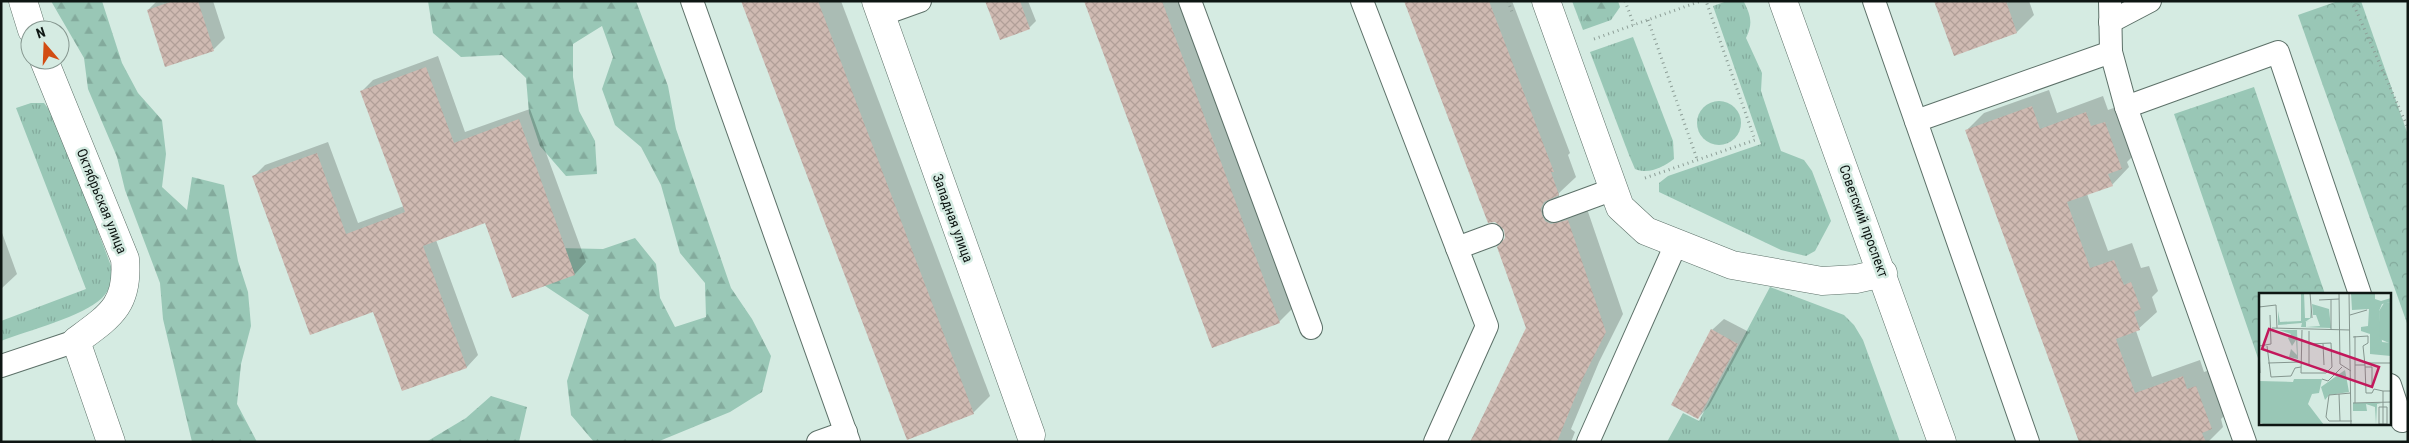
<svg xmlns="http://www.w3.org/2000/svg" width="2409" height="443" font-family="'Roboto Condensed',sans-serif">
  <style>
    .grass { fill: url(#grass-tufts) }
    .forest { fill: url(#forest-firs) }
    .park { fill: url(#park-crowns) }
    .shadow { fill: #0003 }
    .building { fill: url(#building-cross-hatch) }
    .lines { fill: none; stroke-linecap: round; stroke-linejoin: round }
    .lane-casing { stroke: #5d7169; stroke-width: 24 }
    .street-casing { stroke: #5d7169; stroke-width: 29 }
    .secondary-casing { stroke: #5d7169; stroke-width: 29 }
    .path { stroke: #8d9e97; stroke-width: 3; stroke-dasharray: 1 4; stroke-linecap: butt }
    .lane { stroke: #fff; stroke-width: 22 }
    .street { stroke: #fff; stroke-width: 28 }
    .secondary { stroke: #fff; stroke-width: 28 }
    .labels { text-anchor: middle; stroke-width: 5; stroke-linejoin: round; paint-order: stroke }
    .street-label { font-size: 14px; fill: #0e1613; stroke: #d5ebe2 }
    .inset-road { fill: none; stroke: #85968f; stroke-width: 1 }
    .view { fill: #c2185b; fill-opacity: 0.15; stroke: #c2185b; stroke-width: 2.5 }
    .inset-edge { fill: none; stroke: #0e1613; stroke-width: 2.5 }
  </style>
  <defs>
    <pattern id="grass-tufts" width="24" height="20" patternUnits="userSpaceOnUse" patternTransform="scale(1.25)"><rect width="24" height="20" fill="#99c7b6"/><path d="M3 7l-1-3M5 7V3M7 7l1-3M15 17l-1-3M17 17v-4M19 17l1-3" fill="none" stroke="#83aa9c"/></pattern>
    <pattern id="forest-firs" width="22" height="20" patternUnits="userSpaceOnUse" patternTransform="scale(1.25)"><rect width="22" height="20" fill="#99c7b6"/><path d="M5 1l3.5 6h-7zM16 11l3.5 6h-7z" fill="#83aa9c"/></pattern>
    <pattern id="park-crowns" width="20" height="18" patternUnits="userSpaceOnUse" patternTransform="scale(1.25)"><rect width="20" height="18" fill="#99c7b6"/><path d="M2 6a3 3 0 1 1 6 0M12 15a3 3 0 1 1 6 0" fill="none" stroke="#83aa9c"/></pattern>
    <pattern id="building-cross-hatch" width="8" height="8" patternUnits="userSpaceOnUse" patternTransform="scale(1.25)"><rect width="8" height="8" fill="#cfbab2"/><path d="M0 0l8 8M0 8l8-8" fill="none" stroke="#b19f98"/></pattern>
  </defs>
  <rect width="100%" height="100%" fill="#d5ebe2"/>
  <g class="grass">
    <path d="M1572,1H1618L1620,7L1611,20L1583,30Z"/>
    <path d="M1727,1L1744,2C1751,16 1753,24 1746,38L1762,73L1761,91L1781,151L1804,160L1812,171L1831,221L1815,251L1806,256L1781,250L1659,192V183L1668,176L1761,144L1713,6Z"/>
    <path d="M1633,37L1673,141L1674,159C1663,167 1649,175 1635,169L1629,155L1590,52Z"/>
    <circle cx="1719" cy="123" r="22"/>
    <path d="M31,103H44L56,119L114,274C112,283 109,291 102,298C84,316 27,331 1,341V321L86,289L16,108Z"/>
    <path d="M1770,287L1844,315L1854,325L1863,340L1900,442H1667L1683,413L1699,421Z"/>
  </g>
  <g class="forest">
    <path d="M51,1H102L122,63L138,93L162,120L166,154L162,187L187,210L192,177L224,185L238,261L248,292L251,326L241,364L237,404L257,442H192L163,319L160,283L125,190L117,157L88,89L84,58Z"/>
    <path d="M428,1H636L668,86L676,129L731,288L752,319L771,356L762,392L730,412L657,442H594L571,415L567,381L589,315L527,274L558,248L603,249L635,238L656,264L660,298L675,327L706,317L705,283L680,253L661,185L641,147L615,125L602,89L613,57L602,26L573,44V77L579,111L595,141L597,174L566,176L540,146L529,113L526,78L502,55L461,57L433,33Z"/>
    <path d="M1576,1H1607L1608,13L1588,23L1581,15Z"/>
    <path d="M491,396L527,407L519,442H426L466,418Z"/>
  </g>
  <g class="park">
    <path d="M2338,1H2361L2408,135V326L2298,15Z"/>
    <path d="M2254,87L2325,294H2260V364L2174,114Z"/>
  </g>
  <g class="shadow">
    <path d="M157,1H213L225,38L214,49L166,65L148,10Z"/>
    <path d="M742,1H841L990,396L973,413Z"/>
    <path d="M987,1H1028L1036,21L1029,28Z"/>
    <path d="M1085,1H1185L1296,305L1279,322Z"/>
    <path d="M1405,1H1512L1570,153L1568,155L1576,177L1559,193V198L1585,203L1623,314L1599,362L1571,429L1575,432L1571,442H1471L1527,328L1505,229Z"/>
    <path d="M1936,1H2029L2034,15L2017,32Z"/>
    <path d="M438,56L465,132L530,109L586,262L575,274L513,296L486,221L436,240L478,355L467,367L403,390L374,310L254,176L265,165L328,142L358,223L404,206L362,91L373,80Z"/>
    <path d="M2049,90L2057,113L2103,96L2108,110L2122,105L2138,151L2127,162L2129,167L2112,185L2087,194L2108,251L2132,243L2141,268L2149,266L2158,291L2152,297L2157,312L2136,331L2152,377L2200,360L2204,372L2213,369L2229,411L2221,419L2223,427L2208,442H2080L1966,131L1984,113Z"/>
    <path d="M1,230L17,274L1,289Z"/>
    <path d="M1724,319L1749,332L1709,406L1698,418L1712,330Z"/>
  </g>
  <g class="building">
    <path d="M173,1H198L214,51L165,67L147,10Z"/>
    <path d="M741,1H818L974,414L907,440Z"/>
    <path d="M985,1H1020L1030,29L1000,40Z"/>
    <path d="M1084,1H1162L1280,323L1212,348Z"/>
    <path d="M1404,1H1489L1554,172H1551L1559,195L1544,202L1541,208L1542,215L1545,221L1551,224L1568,220L1606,332L1582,380L1557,442H1470L1526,328L1497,247L1505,238L1504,230L1495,222L1488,223Z"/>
    <path d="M1934,1H2006L2017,33L1954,56Z"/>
    <path d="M426,67L454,143L519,119L575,275L512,298L485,223L423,246L467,368L402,391L373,312L310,335L252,176L317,153L346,234L405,212L360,91Z"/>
    <path d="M2032,106L2040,129L2086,112L2091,126L2105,122L2122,169L2108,174L2113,186L2067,202L2090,268L2114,260L2124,285L2131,282L2141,309L2134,312L2140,330L2116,339L2135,393L2183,376L2187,389L2196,386L2212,429L2202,433L2206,442H2079L1965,130Z"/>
    <path d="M1711,329L1738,344L1698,419L1671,405Z"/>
  </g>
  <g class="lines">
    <g class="lane-casing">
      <g id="lane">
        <path d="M692,1L849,442"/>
        <path d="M1190,1L1311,328"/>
        <path d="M1362,1L1487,326L1435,442"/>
        <path d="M1874,1L2028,442"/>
        <path d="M2110,1L2111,52"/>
        <path d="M881,15L920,1"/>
        <path d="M2110,22L2150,1"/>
        <path d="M2126,107L2278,52L2360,294"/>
        <path d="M1916,121L2111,52L2126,107L2245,442"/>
        <path d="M1554,211L1614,189"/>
        <path d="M1457,248L1492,235"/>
        <path d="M1,366L76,341"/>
        <path d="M2390,385L2402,421"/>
        <path d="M818,442L846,432"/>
        <path d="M1588,442L1676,244"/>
      </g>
    </g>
    <g class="street-casing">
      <g id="street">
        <path d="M23,1L32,30"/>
        <path d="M876,1L1031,435"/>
        <path d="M1546,1L1620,207L1646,231L1732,265L1822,281L1856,279L1883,273"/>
        <path d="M44,60L125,259C129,305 110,316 76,341L111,442"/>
      </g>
    </g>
    <g class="secondary-casing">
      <path id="secondary" d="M1783,1L1942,442"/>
    </g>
    <g class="path">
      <path d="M1508,1L1513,15"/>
      <path d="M1625,1L1634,25"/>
      <path d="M2352,1L2408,128"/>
      <path d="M1648,20L1697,159"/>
      <path d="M1594,39L1701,1"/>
      <path d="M1645,178L1755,140L1706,1"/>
    </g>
    <use href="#lane" class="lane"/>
    <use href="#street" class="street"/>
    <use href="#secondary" class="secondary"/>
  </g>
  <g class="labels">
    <g class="street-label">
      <text transform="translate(102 201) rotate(68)" y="5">Октябрьская улица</text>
      <text transform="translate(953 218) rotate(70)" y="5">Западная улица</text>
      <text transform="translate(1864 221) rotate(70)" y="5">Советский проспект</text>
    </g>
  </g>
  <g transform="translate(2259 293)">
    <rect width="132" height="132" fill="#d5ebe2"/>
    <path d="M42,0H45L46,25H51V14L52,25L46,29L52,28L47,29V34L61,33L57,22H54L53,11L70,16L72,35L42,34L43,30L19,32V18L21,29L42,28ZM92,0H116V6L122,8L132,5V9L123,11L120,18L123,49L132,50V63L111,61V41L102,38V34L109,33L110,16L93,17ZM86,77L90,99L70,102L66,107L62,94ZM35,86H63L60,100L53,101L49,111L65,132L8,133L0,129V88L34,89ZM94,110H123L118,111L117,132L116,114L107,111L108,118H94Z" fill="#99c7b6"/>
    <path d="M20,37H38L39,66L30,64L32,56L38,62L37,47L33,53L29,45L32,41Z" fill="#99c7b6"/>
    <path d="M132,9V50H130L121,46L120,18L125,10Z" fill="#99c7b6"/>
    <path class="inset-road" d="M51,0L53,25M80,0L81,71L92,78M90,0L92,133M72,6V37M60,7L80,6M0,14L17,12L18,35M91,22L108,17M13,35L91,37M43,37L42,80H67L73,74L72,50L50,51M50,38V72M96,43V110M94,44L109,43V50L104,53L106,72M64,51L65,72M0,53L12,51L11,22M0,53L1,80M8,53L12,84M9,70L42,69M106,70H133M96,72H106L107,100H113L115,96L124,98M106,74H113V93M12,84L32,83L36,75L42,74M63,86L69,88L83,74M92,100L70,102L67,124L70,128H93M80,101L81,128M94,110L133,109M120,114H128V131H120ZM124,131V98H133"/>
    <path class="view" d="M10,36L120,74L113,94L3,56Z"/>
    <rect width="132" height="132" class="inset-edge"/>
  </g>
  <rect width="2409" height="443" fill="none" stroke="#0e1613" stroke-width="5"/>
  <g transform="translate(45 45) rotate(341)"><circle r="24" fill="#d5ebe2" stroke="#85968f"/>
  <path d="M0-4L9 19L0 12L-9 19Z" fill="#d24c12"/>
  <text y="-8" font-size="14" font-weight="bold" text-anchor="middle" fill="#0e1613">N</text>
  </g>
</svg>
